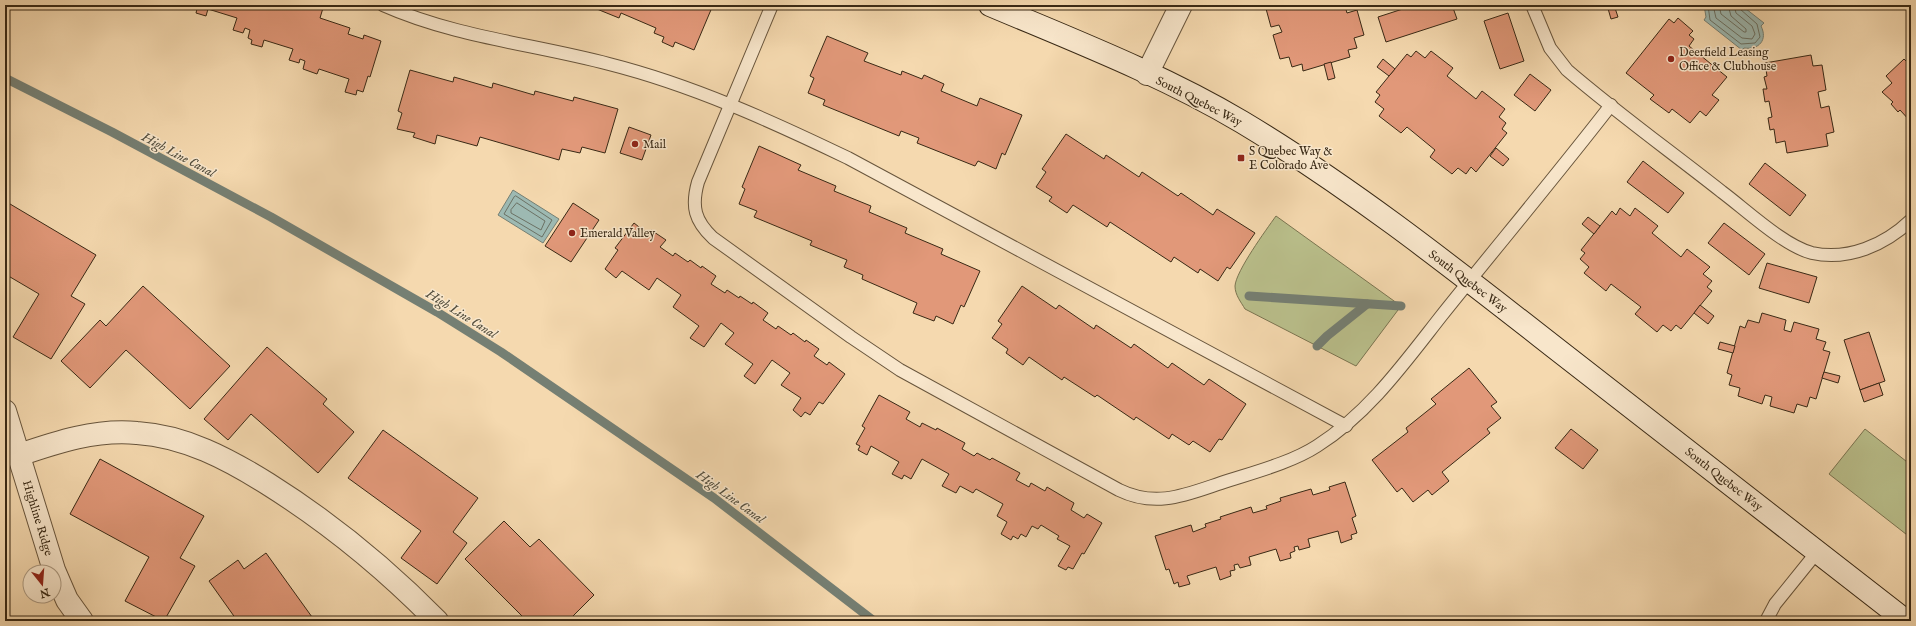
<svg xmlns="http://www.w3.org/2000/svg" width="1916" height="626" font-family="'IM FELL English',serif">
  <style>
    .green { fill: #bac08c; stroke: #7a7450 }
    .water { fill: #9db9b2; stroke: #757f73 }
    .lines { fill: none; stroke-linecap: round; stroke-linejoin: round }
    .shore { stroke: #6b7164; stroke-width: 1 }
    .stream { stroke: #757f73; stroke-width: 9 }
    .building { fill: #e19879; stroke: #392915 }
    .lane-casing { stroke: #68553c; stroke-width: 14 }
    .street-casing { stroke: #68553c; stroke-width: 24 }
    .secondary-casing { stroke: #392915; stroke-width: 24 }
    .lane { stroke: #f8e6cb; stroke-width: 12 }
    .street { stroke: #f8e6cb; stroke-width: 22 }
    .secondary { stroke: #f8e6cb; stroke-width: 22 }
    .poi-dot { fill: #8f2418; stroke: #f8e6cb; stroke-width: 1.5 }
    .labels { text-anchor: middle; stroke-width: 3; stroke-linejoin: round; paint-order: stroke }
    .poi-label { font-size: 12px; fill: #392915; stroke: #f8e6cb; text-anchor: start }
    .street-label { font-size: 12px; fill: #392915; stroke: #f8e6cb }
    .water-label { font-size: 13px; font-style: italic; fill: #524d3c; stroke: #f8e6cb }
  </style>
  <rect width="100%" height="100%" fill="#f5d9af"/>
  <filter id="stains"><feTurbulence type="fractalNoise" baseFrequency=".005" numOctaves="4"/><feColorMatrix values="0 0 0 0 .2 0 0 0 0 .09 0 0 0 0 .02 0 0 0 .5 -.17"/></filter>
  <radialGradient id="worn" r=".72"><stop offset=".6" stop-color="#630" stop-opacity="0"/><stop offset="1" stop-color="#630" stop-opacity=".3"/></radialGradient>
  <g class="green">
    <path d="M1276,216L1401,306L1356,366L1245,309C1241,302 1235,295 1235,286C1236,271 1266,230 1276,216Z"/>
    <path d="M1865,429L1911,465V538L1829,474Z"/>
  </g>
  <g class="water">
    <path d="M1704,5H1741L1764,23L1761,26C1768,40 1759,50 1744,48L1742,50L1704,20L1706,17Z"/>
    <path d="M513,190L559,219L543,243L498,215Z"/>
  </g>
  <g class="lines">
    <g class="shore">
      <path d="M1708,5L1710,20L1741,44L1755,43L1760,37L1757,24L1740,9L1739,5"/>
      <path d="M1713,5L1716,18L1742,38L1752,39L1755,34L1752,26L1736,13L1734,5"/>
      <path d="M1719,5L1721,14L1744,32H1746V29L1731,16L1728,5"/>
      <path d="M516,196L552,220L542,237L504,214L514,197Z"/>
      <path d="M517,203L545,221L541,230L511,213V210Z"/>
    </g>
    <g class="stream">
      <path d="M5,78L112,132L271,217L437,312L501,352L714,498L874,621"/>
      <path d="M1249,296L1401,306"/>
      <path d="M1317,346L1327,336L1367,304"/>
    </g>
  </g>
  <g class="building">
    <path d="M192,5H294L305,8L306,5H313L323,8L320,18L350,28L348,34L363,39L364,35L381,41L370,77L368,76L363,92L357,90L356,95L345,92L349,79L319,69L317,74L303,69L305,61L300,59L299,63L289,60L293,49L264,40L262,47L251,44L252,40L248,38L250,30L245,28L243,33L233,30L237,18L208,9L206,16L196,13L197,9L191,7Z"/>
    <path d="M587,5H713L694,50L675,42L673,47L662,42L664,37L654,33L656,28L621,13L619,18Z"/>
    <path d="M1265,5H1347L1345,6L1347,13L1357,10L1364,35L1354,38L1357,48L1348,50L1350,57L1303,71L1302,64L1292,67L1289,57L1280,59L1273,35L1282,32L1279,25L1271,27Z"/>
    <path d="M1415,5H1452L1457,19L1386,42L1378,17Z"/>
    <path d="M1607,5H1614L1618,17L1611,19Z"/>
    <path d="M1508,13L1524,61L1500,69L1484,21Z"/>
    <path d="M1678,18L1693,31L1689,35L1694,39L1689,46L1727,77L1712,95L1719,100L1706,116L1700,111L1690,123L1672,109L1669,113L1650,99L1654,95L1626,73L1669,19L1674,23Z"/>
    <path d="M827,36L868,53L864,61L901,75L902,71L922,79L924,75L944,84L941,91L977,106L980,98L1022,115L1005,155L1002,153L996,169L978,161L975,166L917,143L919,138L901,131L899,136L823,105L825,100L808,93L814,78L810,76Z"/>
    <path d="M1416,51L1425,58L1431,51L1453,68L1447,76L1476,99L1482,91L1505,109L1499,117L1506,123L1502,129L1507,133L1476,172L1471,167L1466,174L1458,168L1452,174L1430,157L1435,150L1407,127L1401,133L1379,116L1384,109L1375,102L1380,95L1376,92L1407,54L1411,57Z"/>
    <path d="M1811,55L1813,66L1822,65L1826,90L1818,92L1821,108L1829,106L1834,132L1826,134L1828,146L1787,153L1785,141L1776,143L1774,129L1770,130L1768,118L1772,117L1769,101L1765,102L1763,89H1767L1764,77L1767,76L1765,63Z"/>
    <path d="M1383,59L1395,69L1389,76L1377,67Z"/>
    <path d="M1904,59L1910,65L1911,64V122L1900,110L1898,112L1891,104L1893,102L1882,92L1892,83L1886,76Z"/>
    <path d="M1331,62L1335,78L1328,80L1324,64Z"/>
    <path d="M410,70L453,82L454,77L492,88L493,83L534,95L535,91L573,101L574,97L618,109L605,153L582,147L580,153L562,149L559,160L480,137L477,146L437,135L435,144L413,137L415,133L397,129L402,113L398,111Z"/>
    <path d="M1530,74L1551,90L1535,111L1514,95Z"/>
    <path d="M629,127L651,135L642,160L620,153Z"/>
    <path d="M1066,134L1104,159L1106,155L1139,177L1142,172L1178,196L1181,193L1213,215L1217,209L1255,233L1230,269L1227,267L1218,281L1200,269L1198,273L1174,257L1171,262L1110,222L1107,227L1073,205L1067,213L1049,201L1052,197L1036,187L1046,172L1042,169Z"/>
    <path d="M759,146L801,165L798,170L836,186L834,191L871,206L869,212L907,228L905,233L943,249L941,254L980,271L964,307L961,305L953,324L936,316L934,321L913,313L917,303L862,279L863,275L844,267L847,260L810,245L812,241L754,217L757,211L739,204L745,189L742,187Z"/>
    <path d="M1496,148L1509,159L1503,166L1490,156Z"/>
    <path d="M1643,161L1684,193L1668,213L1627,182Z"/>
    <path d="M1765,163L1806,195L1790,216L1749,184Z"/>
    <path d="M5,201L96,255L71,296L85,304L51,359L13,337L39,294L5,274Z"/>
    <path d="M573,203L599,220L571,262L545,246Z"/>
    <path d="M1620,208L1630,216L1635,208L1658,226L1652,233L1681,257L1687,249L1710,267L1703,274L1712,281L1707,287L1712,291L1681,329L1676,325L1671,331L1663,325L1657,332L1635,314L1641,307L1611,284L1606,291L1584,273L1589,267L1580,259L1585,253L1581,250L1612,211L1616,215Z"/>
    <path d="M1588,217L1600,226L1594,234L1582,224Z"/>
    <path d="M634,223L648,234L651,230L666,240L660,247L673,256L675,253L688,262L690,260L701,268L702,266L716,276L711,284L725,293L727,290L739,298L740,296L752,304L753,302L768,313L763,320L776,329L778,326L791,335L793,333L805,342L806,340L819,349L814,356L827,365L829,362L845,374L823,404L819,402L810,415L805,412L801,417L793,410L801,398L781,385L790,373L772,360L755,384L744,376L753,364L725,344L734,333L721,323L704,347L690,338L699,326L673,307L681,295L657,278L649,290L622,271L616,278L605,269L618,250L615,248Z"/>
    <path d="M1724,223L1765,254L1749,275L1708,243Z"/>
    <path d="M1767,263L1817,277L1809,303L1759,288Z"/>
    <path d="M143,286L230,366L190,409L126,350L90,388L61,361L100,320L106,326Z"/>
    <path d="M1022,286L1056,309L1059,305L1094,329L1096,325L1131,348L1134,344L1168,368L1172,363L1204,385L1209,379L1246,404L1222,440L1219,439L1210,452L1193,441L1189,445L1172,434L1169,439L1136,417L1134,420L1097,395L1095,397L1064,377L1062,380L1029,357L1023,365L1006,353L1008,349L992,338L1002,324L998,321Z"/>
    <path d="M1700,305L1714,316L1708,324L1694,313Z"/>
    <path d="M1762,313L1786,320L1784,330L1791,332L1794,322L1819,329L1816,339L1826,342L1823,350L1830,352L1816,399L1810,397L1807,407L1797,404L1794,413L1770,406L1772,397L1765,395L1762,404L1738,396L1740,388L1729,385L1732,375L1727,373L1740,326L1745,328L1748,320L1759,323Z"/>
    <path d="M1869,332L1885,381L1860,390L1844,340Z"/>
    <path d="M1720,342L1735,346L1733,353L1718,349Z"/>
    <path d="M267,347L327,399L323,404L354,432L318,473L251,414L228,440L204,419Z"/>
    <path d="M1469,368L1497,402L1491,406L1501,418L1487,429L1490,433L1442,472L1449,481L1432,495L1428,490L1413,502L1402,488L1397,492L1372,460L1408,432L1406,428L1436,404L1431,399Z"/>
    <path d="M1824,372L1840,376L1838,383L1822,378Z"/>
    <path d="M1879,383L1883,395L1864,402L1860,390Z"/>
    <path d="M879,395L910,412L906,419L920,427L922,423L936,430L937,428L965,443L962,449L974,456L977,453L990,460L992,458L1020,473L1016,480L1029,487L1031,483L1045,491L1047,487L1074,503L1071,510L1084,518L1087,514L1102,523L1084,554L1082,553L1073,569L1068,567L1066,570L1058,566L1070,546L1057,539L1059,536L1041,525L1038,529L1032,526L1026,537L1021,534L1018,539L1013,536L1011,540L1001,534L1007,522L997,516L1003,504L976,489L973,493L960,486L956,493L942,486L949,474L922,459L911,479L904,475L902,479L892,474L899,462L871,446L867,455L858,450L860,446L856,444L865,428L862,426Z"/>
    <path d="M1571,429L1598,450L1583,469L1555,448Z"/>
    <path d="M383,430L478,498L453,532L467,543L437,584L401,558L421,531L348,478Z"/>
    <path d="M100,459L204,516L180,558L195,566L164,621L125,601L149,557L70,514Z"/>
    <path d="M1345,482L1356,516L1352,518L1357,533L1351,535L1352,539L1341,543L1338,531L1308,539L1310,547L1299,550L1298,546L1294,547L1295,551L1290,553L1291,558L1280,561L1276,549L1249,557L1251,565L1240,568L1238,564L1234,565L1235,570L1230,571L1231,576L1220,580L1216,567L1187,576L1190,584L1179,587L1178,582L1174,584L1169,569L1166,570L1155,536L1191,525L1193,532L1206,527L1205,524L1221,519L1220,517L1251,507L1253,513L1267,509L1266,506L1281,501L1280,498L1311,489L1313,495L1330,490L1329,487Z"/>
    <path d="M504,521L530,547L539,539L594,595L568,621H527L465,559Z"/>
    <path d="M266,553L312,617L306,621H233L236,619L209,581L238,560L244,569Z"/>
  </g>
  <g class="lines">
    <g class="lane-casing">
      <g id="lane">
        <path d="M383,5C455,37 533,44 609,64C692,85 771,121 848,158L1346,426"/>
        <path d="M772,5L698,182C691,207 695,221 713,238L851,337L900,370L1119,490C1156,508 1185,495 1221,483C1251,473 1291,463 1317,446C1369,413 1405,362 1442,315C1498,245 1556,176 1611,105"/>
        <path d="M1532,5L1550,48L1567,70C1617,113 1670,151 1722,192C1745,209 1784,246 1812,253C1848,261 1885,245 1911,220"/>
        <path d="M1766,621L1775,604L1817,552"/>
      </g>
    </g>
    <g class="street-casing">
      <g id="street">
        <path d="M1147,74L1181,5"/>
        <path d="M5,411L54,570L67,600L82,621"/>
        <path d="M19,455C57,442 96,429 137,433C185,436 228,459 268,484C330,523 386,569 437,621"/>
      </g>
    </g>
    <g class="secondary-casing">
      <path id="secondary" d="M990,5C1075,41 1163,75 1242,122C1352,188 1453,268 1554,347C1671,438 1788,530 1906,621"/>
    </g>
    <use href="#lane" class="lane"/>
    <use href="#street" class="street"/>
    <use href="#secondary" class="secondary"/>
  </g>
  <g class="poi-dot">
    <circle cx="1671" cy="59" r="4"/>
    <circle cx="635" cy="144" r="4"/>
    <rect x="1237" y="154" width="8" height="8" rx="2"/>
    <circle cx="572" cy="233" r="4"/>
  </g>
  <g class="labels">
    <g class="poi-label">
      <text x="1679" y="56">Deerfield Leasing<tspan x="1679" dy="14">Office &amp; Clubhouse</tspan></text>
      <text x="643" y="148">Mail</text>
      <text x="1249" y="155">S Quebec Way &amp;<tspan x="1249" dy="14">E Colorado Ave</tspan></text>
      <text x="580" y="237">Emerald Valley</text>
    </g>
    <g class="street-label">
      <text transform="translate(1199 101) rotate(27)" y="4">South Quebec Way</text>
      <text transform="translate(1468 281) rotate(37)" y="4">South Quebec Way</text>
      <text transform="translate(1724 479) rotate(38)" y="4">South Quebec Way</text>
      <text transform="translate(38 518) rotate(73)" y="4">Highline Ridge</text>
    </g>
    <g class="water-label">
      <text transform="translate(179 154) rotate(28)" y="5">High Line Canal</text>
      <text transform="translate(462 313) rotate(32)" y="5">High Line Canal</text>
      <text transform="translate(731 496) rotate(36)" y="5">High Line Canal</text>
    </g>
  </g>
  <rect width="1916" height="626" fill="none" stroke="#f5d9af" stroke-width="20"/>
  <rect x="6" y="6" width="1904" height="614" fill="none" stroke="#392915" stroke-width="2"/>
  <rect x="10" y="10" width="1896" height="606" fill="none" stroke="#392915"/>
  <g transform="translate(42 584) rotate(163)"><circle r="19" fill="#f8e6cb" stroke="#ac9a82"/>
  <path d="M0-3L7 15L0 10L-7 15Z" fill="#8f2418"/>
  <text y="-6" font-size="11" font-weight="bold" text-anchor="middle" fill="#392915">N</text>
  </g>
  <rect width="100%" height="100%" filter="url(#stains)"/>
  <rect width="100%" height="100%" fill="url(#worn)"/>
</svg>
